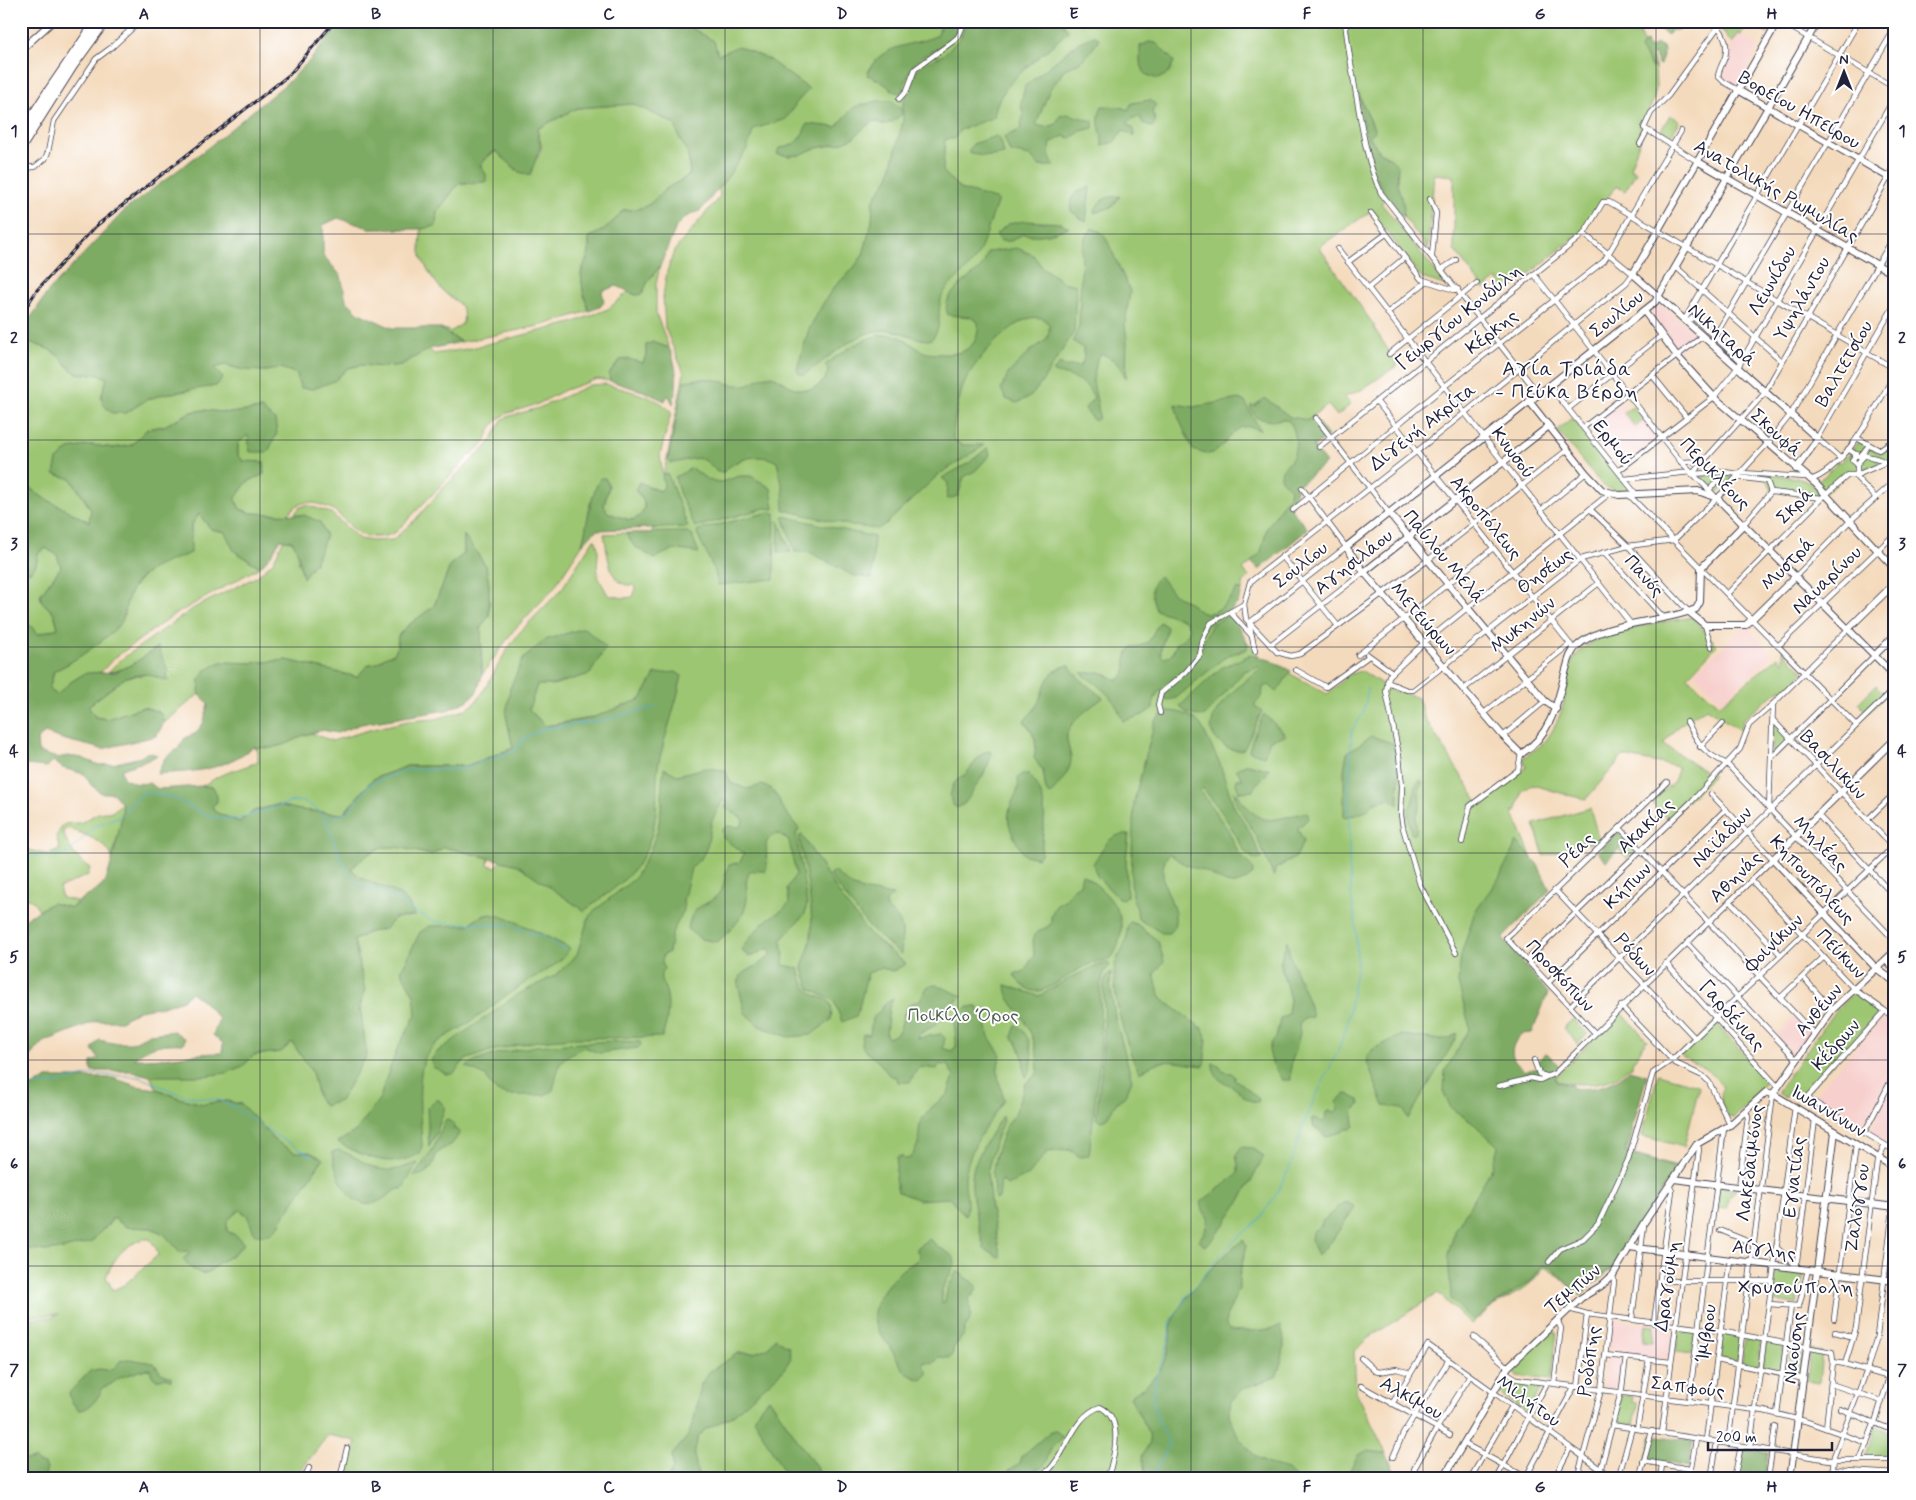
<svg xmlns="http://www.w3.org/2000/svg" width="1916" height="1500" font-family="Mynerve,sans-serif">
  <style>
    .built { fill: #f7d0cd }
    .green { fill: #9dc672; stroke: #607456; fill-rule: evenodd }
    .forest { fill: #7eab64; stroke: #506650 }
    .lines { fill: none; stroke-linecap: round; stroke-linejoin: round }
    .stream { stroke: #55abd1; stroke-width: 1 }
    .street-casing { stroke: #423e4e; stroke-width: 6 }
    .secondary-casing { stroke: #423e4e; stroke-width: 8 }
    .highway-casing { stroke: #423e4e; stroke-width: 11 }
    .street { stroke: #fff; stroke-width: 4.5 }
    .secondary { stroke: #fff; stroke-width: 6 }
    .highway { stroke: #fff; stroke-width: 9 }
    .rail-casing { stroke: #22223b; stroke-width: 3 }
    .rail { stroke: #fff; stroke-width: 1; stroke-dasharray: 4; stroke-linecap: butt }
    .grid { fill: none; stroke: #22223b; stroke-width: 1; stroke-opacity: 0.55 }
    .labels { text-anchor: middle; stroke-width: 4; stroke-linejoin: round; paint-order: stroke }
    .street-label { font-size: 19px; fill: #22223b; stroke: #fff }
    .park-label { font-size: 19px; fill: #4d5b4e; stroke: #fff }
    .neighbourhood-label { font-size: 20px; letter-spacing: 1px; fill: #22223b; stroke: #fff }
    .neatline { fill: none; stroke: #22223b; stroke-width: 2 }
    .grid-label { font-size: 16px; text-anchor: middle; font-weight: bold; fill: #22223b }
  </style>
  <rect width="100%" height="100%" fill="#fff"/>
  <filter id="ink" filterUnits="userSpaceOnUse"><feTurbulence type="fractalNoise" baseFrequency=".02" numOctaves="2"/><feDisplacementMap in="SourceGraphic" scale="10" xChannelSelector="R" yChannelSelector="G"/><feConvolveMatrix kernelMatrix="1 2 1 2 8 2 1 2 1" color-interpolation-filters="sRGB"/></filter>
  <filter id="wash" filterUnits="userSpaceOnUse"><feTurbulence type="fractalNoise" baseFrequency=".0096" numOctaves="4" result="noise"/><feDisplacementMap in="SourceGraphic" scale="20" xChannelSelector="R" yChannelSelector="G"/><feGaussianBlur stdDeviation="1.12" result="paint"/><feColorMatrix in="noise" values="0 0 0 0 0 0 0 0 0 0 0 0 0 0 0 0 0 1.4 0 .05"/><feComposite in="paint" operator="in"/></filter>
  <g filter="url(#wash)">
    <rect width="100%" height="100%" fill="#f4dabc"/>
    <g class="built">
      <path d="M1739,34L1757,45L1755,54L1737,86L1724,78L1732,44Z"/>
      <path d="M1659,305L1661,307L1662,306L1698,335L1678,351L1676,350L1651,317L1653,315L1652,311Z"/>
      <path d="M1621,404L1626,411L1633,406L1658,437L1634,456L1629,450L1615,461L1589,429Z"/>
      <path d="M1746,626L1773,655L1721,702L1694,673Z"/>
      <path d="M1885,1016L1895,1022V1059L1887,1072L1891,1074L1868,1120L1865,1119L1860,1127L1811,1098Z"/>
      <path d="M1794,1018L1812,1034L1802,1045L1801,1044L1795,1050L1797,1052L1795,1055L1776,1035Z"/>
      <path d="M1891,1087L1895,1089V1149L1869,1134Z"/>
      <path d="M1612,1320L1658,1325L1659,1328L1664,1326L1668,1330H1673L1669,1359L1653,1357L1651,1355V1357L1617,1353V1350L1609,1349Z"/>
      <path d="M1607,1357L1621,1358V1361L1624,1362L1620,1389L1603,1386Z"/>
    </g>
    <g class="green">
      <path d="M680,21H1646L1640,35L1651,68L1655,67L1656,88L1654,99L1640,128L1642,131L1640,134L1642,135L1630,168L1636,172L1625,191L1616,186L1606,200H1602L1580,233L1507,292L1497,279L1484,289L1454,250V176L1434,174L1428,249L1389,197L1381,203L1447,286L1422,278L1371,211L1319,247L1375,327L1374,328L1398,365L1361,390L1344,397L1351,404L1337,416L1328,405L1312,416L1290,509L1307,529L1252,562L1243,570L1249,577L1244,582L1242,590H1236L1231,599L1220,609L1260,657L1327,694C1340,686 1344,673 1362,671L1394,692L1399,691L1418,698L1424,717L1480,805L1484,802L1481,801L1505,785L1526,767L1523,758C1531,752 1544,745 1549,736C1556,726 1563,709 1565,697C1566,683 1568,665 1577,654C1598,629 1661,623 1692,617L1717,645L1687,677L1719,705L1778,657L1783,662V651L1804,672L1782,695V688L1743,719L1741,731L1706,708L1678,726L1663,744L1713,776L1669,820L1651,803L1674,781L1679,767L1623,756L1586,799C1567,796 1550,789 1532,785L1522,791L1516,812L1512,811L1545,889L1497,937L1511,1040L1510,1067L1554,1098L1633,1131L1628,1153L1677,1167L1613,1268L1580,1296L1556,1274L1544,1267L1532,1282L1522,1290L1490,1308L1471,1325L1438,1293L1367,1339L1354,1351L1356,1391L1386,1453H1381L1391,1479H346L356,1441L328,1435L294,1479H21V1320L52,1317L59,1314L21,1317V1247L45,1251L99,1232L107,1227L113,1218L127,1227L151,1228L164,1234L278,1143L272,1139L260,1123L227,1101L203,1104L179,1098L157,1089L150,1076L170,1075L243,1066L254,1055L281,1052L292,1042L312,1072L318,1098L364,1036L360,1007L365,990L354,940L370,932L385,929L394,918L414,916L381,886L361,879L351,869C359,862 369,852 380,848C393,844 418,852 431,855L444,847L489,858L488,865L496,867L587,744L595,717L545,726L529,709L537,684L553,685L584,628L506,715L513,748L466,766H407L373,779L343,814L300,810L277,805L254,811L239,822L215,812L212,806L213,787L202,786L221,775L258,762V750L253,747L271,748L289,743L301,736L312,733L332,741L369,730L408,721L436,719L465,710L474,704L483,692L505,653L519,633L561,590L594,539L596,541C600,553 597,557 597,569C597,578 604,587 608,595L624,598L633,597L636,588L633,585C608,588 608,552 604,534L626,533L634,546L650,543L660,491L649,486L635,490C638,494 643,498 644,503C646,511 638,520 631,520C623,519 614,515 607,512L604,505L609,486L590,503L587,526L582,545L553,589L513,631L482,675L481,627L489,615V585L486,566L464,536V554L451,564L434,606L406,627L398,636L397,647L394,655L385,657L377,663L368,665L357,677L287,660L250,663L221,662L200,679L199,694L164,723L160,712L143,707L107,719L95,717L88,706L126,677L147,674L158,647C143,657 127,671 108,672L119,661L194,608L256,577L273,562L284,539L292,541L298,550V564L304,515H294L300,507L307,505L331,513L359,539L372,541L393,540L416,519L444,487L489,444L502,420L510,416L539,408L590,385L606,384C622,390 664,397 671,413L660,455L663,478L684,373L665,328L663,296L667,272L674,251L720,196L705,91L702,35ZM143,1239H150L156,1248L158,1255L124,1285L113,1290L106,1277C115,1257 122,1247 143,1239Z"/>
      <path d="M1715,21H1769L1773,25L1768,34L1749,24L1741,35L1738,34L1732,44Z"/>
      <path d="M633,104L675,124L680,137L688,154L690,174C684,179 680,181 674,184C651,196 657,210 623,210C614,222 603,232 589,237V253L581,273L583,291L589,311L543,325L461,342L439,328L452,331L463,323C466,301 454,303 442,290C434,281 425,267 421,256C419,249 421,237 421,229L435,226L437,212L459,183L476,184C479,169 482,159 496,151L519,172C529,166 542,158 541,145C540,139 537,135 537,129L577,108Z"/>
      <path d="M1670,115L1680,121L1670,138L1660,132Z"/>
      <path d="M660,266L656,284V313L669,348L653,342L646,345V355L643,363L628,359L609,374L610,381L597,379L565,390L538,404L508,413L498,419L490,429L485,442L468,457L396,532C386,538 368,539 358,533C350,527 343,518 335,511C331,508 326,507 321,505C306,500 297,502 288,515L251,513L240,509L235,499L247,482L264,474V462L243,461L238,455V443L248,434L261,409L230,413L204,410L191,412L164,426L147,429L132,445L114,448L91,445L71,479L91,510L89,522L42,497L27,486H21V336C32,346 45,345 56,354C62,358 67,367 73,371C85,378 96,371 108,378L101,397L126,413L146,400L164,394L187,391L213,368L225,365L244,370L266,371L281,368L298,374L334,381L348,368L362,365L383,367L401,365L429,349L434,354L467,349L572,323L608,309L628,292L636,295L642,294L648,281Z"/>
      <path d="M1633,406L1644,420L1635,427L1624,413Z"/>
      <path d="M1572,418L1631,491H1616L1603,486L1557,430Z"/>
      <path d="M1859,441L1879,453L1895,441V457L1858,473L1847,474L1826,493L1816,481L1825,476L1838,461L1841,463Z"/>
      <path d="M1723,473L1735,475L1718,493L1700,476Z"/>
      <path d="M1746,475C1770,476 1807,471 1820,494V496L1772,490L1767,479Z"/>
      <path d="M199,514L211,529L225,532L235,551L260,567L172,616L113,659L101,672C80,673 72,680 57,695L49,689L54,671L68,664L121,623L128,597L137,580L156,566L190,553L191,526Z"/>
      <path d="M46,548L57,555L61,567L40,595L42,602L54,613L58,628L38,634L21,616V567L30,572L36,565L38,553Z"/>
      <path d="M1876,685L1886,695L1868,713L1858,703Z"/>
      <path d="M1773,720L1790,738L1772,757Z"/>
      <path d="M122,803L123,816L112,858C107,841 83,834 67,828L63,831C66,845 78,861 90,868L88,875L59,888L62,898L77,901L72,908L52,903L39,910L34,902L21,893V848C36,850 46,859 60,849L56,836C59,833 60,829 62,826C68,821 76,825 82,822C95,816 95,811 112,812Z"/>
      <path d="M1590,808L1599,840L1544,856L1534,824Z"/>
      <path d="M1627,841L1636,850L1627,858L1618,849Z"/>
      <path d="M1854,992L1880,1012L1803,1096L1790,1090L1785,1098L1778,1093V1091L1832,1015Z"/>
      <path d="M1621,1012L1647,1040L1632,1063V1067C1624,1069 1622,1075 1615,1078C1596,1086 1576,1085 1556,1081V1078L1560,1072Z"/>
      <path d="M1573,1019L1588,1034L1578,1044L1563,1028Z"/>
      <path d="M1715,1022L1767,1079L1748,1104L1734,1118L1728,1117C1723,1105 1718,1101 1723,1088C1711,1067 1697,1067 1680,1055Z"/>
      <path d="M1658,1074L1698,1085L1699,1087L1684,1147L1642,1136Z"/>
      <path d="M1719,1187L1736,1190L1728,1199L1727,1209L1717,1208Z"/>
      <path d="M1776,1271L1804,1275L1797,1304L1772,1301Z"/>
      <path d="M1645,1325L1655,1326L1653,1342L1643,1341Z"/>
      <path d="M1679,1328L1695,1331L1692,1354L1676,1352Z"/>
      <path d="M1553,1331L1557,1333L1551,1380L1517,1376L1511,1368Z"/>
      <path d="M1723,1334L1740,1337L1737,1362L1720,1358Z"/>
      <path d="M1745,1338L1761,1341L1759,1366L1742,1362Z"/>
      <path d="M1766,1343L1784,1345L1781,1371L1763,1367Z"/>
      <path d="M1810,1350L1822,1352L1819,1383L1807,1381Z"/>
      <path d="M1791,1353L1802,1355L1799,1373L1788,1371Z"/>
      <path d="M1504,1381L1542,1386L1528,1413L1498,1392Z"/>
      <path d="M1622,1395L1633,1397L1632,1402L1638,1403L1634,1425L1615,1422Z"/>
      <path d="M1876,1426L1895,1434V1457H1865Z"/>
    </g>
    <g class="forest">
      <path d="M341,21H680L714,41L718,55L738,46L768,59L809,89L797,102L786,119L754,129L747,149L730,174L701,210L684,218L676,227L660,266L648,281L642,294L636,295L617,286L602,291L604,302L600,307L589,311L583,291L581,273L589,253V237C603,232 614,222 623,210C657,210 651,196 674,184C680,181 684,179 690,174L688,154L679,137L675,124L633,104L577,108L537,129L541,145L530,175L519,172L496,151L488,155L480,165L486,174V182L459,183L437,212L436,226L421,229H372L338,218L323,225V255L341,276L346,300L359,313L392,328H439L461,342L429,349L401,365L383,367L362,365L348,368L334,381L313,389L300,388L297,374L281,368L266,371L244,370L225,365L214,368L223,378L216,386L164,394L146,400L126,413H112C96,400 102,396 107,378C96,371 84,377 73,371C67,367 62,358 56,354C45,345 32,346 21,336V333L47,293L125,210L210,146L288,82L311,59Z"/>
      <path d="M940,21H962L953,38L947,43L921,57L912,66L901,93L895,92L879,80L867,75C878,43 913,47 938,35L940,27Z"/>
      <path d="M967,21H1062L1068,31C1048,52 1009,76 998,102C996,106 995,112 994,117L960,130L954,139H945L943,171L960,189L998,200C990,220 984,249 971,265C962,275 949,283 942,296C936,310 944,330 930,340C915,340 901,330 885,330C855,330 827,361 803,375L799,374L797,369L809,329L825,300L834,287L852,270L863,255L872,221L873,203L875,197L889,177L903,121V103L917,70L924,64L943,55L960,38Z"/>
      <path d="M1664,21H1683V23L1679,30H1671L1668,35L1659,29Z"/>
      <path d="M1095,36L1099,38C1091,54 1081,64 1064,69L1060,77L1050,89L1036,125L1045,127L1055,125L1060,116L1067,114L1093,121V128L1081,131L1071,138L1063,136L1051,143L1049,154L1054,166H1039L1030,156L1010,152L1004,137L1020,130L1023,116L1021,103L1025,86L1079,42Z"/>
      <path d="M1149,42L1156,43L1174,61L1169,73L1158,79L1145,74L1140,62V46Z"/>
      <path d="M1647,42L1646,45L1652,48L1656,43L1663,47L1664,51L1660,65L1658,64L1655,54L1652,55L1655,67L1653,68L1640,49L1643,43Z"/>
      <path d="M1358,92L1375,131L1369,135L1379,152L1389,157L1398,166L1397,184L1404,207L1403,217L1388,200L1373,172Z"/>
      <path d="M1150,100L1156,105L1152,112L1156,122L1152,127L1143,123L1139,116L1131,119L1127,124L1134,129V136L1123,130L1114,142L1102,146C1103,128 1094,124 1102,106L1120,107L1128,110L1132,103Z"/>
      <path d="M877,101H892L901,108L902,114L892,122L884,125L875,121L866,126L853,138L841,143L813,149L800,155L788,156L777,154L779,148C796,147 801,138 807,124L836,127L854,107Z"/>
      <path d="M996,136L1001,141L1004,154C992,157 978,157 968,152L973,144Z"/>
      <path d="M1090,187L1086,222L1071,211C1069,193 1076,193 1090,187Z"/>
      <path d="M1120,196L1112,207L1094,213C1099,199 1105,197 1120,196Z"/>
      <path d="M1025,221L1061,223L1069,227C1052,234 1041,237 1023,234L1011,241H1001L996,234L1008,224Z"/>
      <path d="M1092,228L1101,232L1107,240L1130,291L1125,325L1127,340L1126,378C1120,366 1115,359 1102,354L1097,358C1097,365 1093,376 1093,381C1095,394 1099,405 1099,418L1095,421L1090,417L1085,408L1094,398C1087,380 1070,376 1053,372L1060,363L1065,366H1081L1084,358L1083,348L1073,341L1079,326L1082,248L1085,238Z"/>
      <path d="M1017,248L1033,255L1042,267L1063,282L1076,285L1074,332L1040,385L1031,396L1017,403L1006,399L1001,389L1008,374L1028,353L1046,340L1049,333V324L1042,318C1039,318 1034,317 1030,318C1008,324 974,361 965,382C959,395 953,424 953,439L962,445H985L938,475L887,523L878,529L854,526L784,510L783,488L777,462C761,452 735,458 724,472H717C699,449 692,462 670,463L668,459L684,381C693,380 702,378 711,379C723,380 732,387 745,385C754,384 760,375 770,376C780,377 788,387 798,389C812,393 828,383 828,368L825,365C841,353 864,336 884,335C902,333 909,344 922,351C927,354 935,354 941,354C964,355 980,347 978,322L971,317L948,315C939,294 971,279 982,266C985,262 986,256 988,252Z"/>
      <path d="M653,342L669,348C678,367 678,385 673,404L669,396H667L665,401L643,391L610,381L609,374L620,360L628,359L643,363L646,355V345Z"/>
      <path d="M1265,398L1290,417L1308,420L1313,416L1328,436L1313,447L1326,463L1297,486L1291,509L1308,529L1259,570L1251,562L1261,552L1267,528L1289,495L1290,488L1281,480C1281,465 1283,470 1291,460C1298,450 1297,430 1289,421L1282,419L1272,421L1257,418L1251,409V405L1254,406Z"/>
      <path d="M1239,399L1245,402L1260,430C1229,416 1231,450 1208,454C1203,454 1198,451 1193,450L1179,419L1175,404L1193,407Z"/>
      <path d="M261,409L275,420L277,433L268,452H250L248,435L238,443V455L243,461L264,462V474L247,482L235,499L240,509L251,513L304,515L320,522L326,536L316,561L303,578C299,565 300,552 292,541L280,539L273,553L260,567L234,551L225,532L211,529L199,514L191,526V553C165,563 137,570 128,599C125,606 125,618 120,624C106,640 72,663 54,671L49,689L57,695L68,684L85,673L116,672L133,664L158,647L167,669L168,681L147,674L126,677L88,706L95,717L107,719L143,707L160,712L164,723L156,736L102,749L62,739L45,733L37,739L38,752L57,758L68,756L82,758L99,765L112,764L141,757L148,752L157,755C146,763 133,764 121,770L123,778L136,784L149,783L158,789L202,786L213,787L217,795V802L212,806L215,812L239,822L254,811L277,805L300,810L343,814L373,779L407,766H466L513,748L506,715L510,688L523,659L545,640L584,628L606,647L590,674L553,685H537L529,709L545,726L589,719L641,699L655,674L676,672L682,676C676,705 666,732 659,761C655,780 658,799 655,818C647,870 622,882 584,911L518,865L444,847L431,855C418,852 393,844 380,848C369,852 359,862 351,869C365,885 389,885 405,899C409,903 412,911 415,916L394,918L385,929L370,932L354,940L365,990L360,1007L367,1055L340,1101L324,1106L318,1098L312,1072L292,1042L281,1052L254,1055L243,1066L226,1073L204,1076H150L131,1071H91V1062L99,1059L92,1049L99,1040L113,1043H132L150,1034L174,1031L185,1039L183,1044C163,1043 149,1045 134,1059C163,1060 193,1053 222,1053L223,1043L213,1035L219,1019L203,1001L191,992L183,1000L163,1006L139,1010L121,1021H96L43,1042L21,1066V921L52,903L72,908C80,896 96,895 105,882C110,872 124,815 122,806C121,801 116,797 113,793H101L91,785L84,774L63,768L53,761L47,767L25,765L21,763V616L38,634L58,628L54,613L42,602L40,595L61,567L57,555L46,548L38,553L36,565L30,572L21,567V486H27L42,497L89,522L91,509L71,479L54,474L57,460L69,449L91,445L114,448L132,445L147,429L164,426L191,412L204,410L230,413Z"/>
      <path d="M988,447L990,455L975,471L964,477L958,496L947,499L948,483L942,478L969,463Z"/>
      <path d="M692,468L708,480L721,482L740,476H751L771,488L774,509L765,508L695,527L679,492L675,477Z"/>
      <path d="M667,473L688,527L597,530L591,535L582,545C588,522 589,500 600,478H605L609,486L604,505L607,512C614,515 623,519 630,520C638,520 646,511 644,503C643,498 638,494 635,490L639,482L658,491L662,490L664,486L662,475Z"/>
      <path d="M770,512L775,513L774,579L718,585L715,572L697,533L698,530Z"/>
      <path d="M783,516L874,537L872,578L854,576L809,552H795Z"/>
      <path d="M779,521L791,552H778Z"/>
      <path d="M688,532L692,535L699,553C680,550 672,547 655,559L634,546L626,533Z"/>
      <path d="M464,535L486,566L489,585V616L481,627L482,675L477,692L467,701L447,710L361,724L337,733L322,730L301,736L289,743L271,748L253,747C220,772 196,771 157,774L165,758L178,749L185,738L195,734L204,722L208,703L199,694L200,679L206,670L221,662L250,663L287,660L357,677L368,665L377,663L385,657L394,654L397,647L398,636L406,627L434,606L451,564L464,554Z"/>
      <path d="M1160,576C1165,583 1170,591 1177,596C1181,600 1187,600 1191,603C1193,605 1194,608 1196,609C1211,622 1229,602 1236,590H1242C1239,612 1224,611 1209,624C1198,634 1201,651 1192,662C1187,667 1183,672 1178,676C1167,685 1153,691 1153,708L1143,715L1123,721C1114,696 1102,688 1081,673L1100,672L1117,680C1128,675 1125,668 1126,658C1126,654 1130,650 1132,647C1154,645 1149,636 1160,622L1167,627C1166,637 1160,645 1161,655L1164,658L1171,656L1177,643L1184,638L1190,629L1185,620L1156,610C1151,597 1148,585 1160,576Z"/>
      <path d="M1229,615C1236,624 1249,637 1247,649L1226,656L1176,698L1168,700L1163,697L1162,694L1201,655L1204,640L1212,624Z"/>
      <path d="M1250,655L1270,660L1291,671L1277,692L1269,685L1263,687L1262,697L1254,705L1262,711L1244,749C1236,752 1228,749 1222,744C1189,723 1243,682 1260,669L1258,667L1244,671L1205,716C1197,717 1184,714 1180,706L1221,668Z"/>
      <path d="M1069,665C1078,680 1090,687 1103,698C1093,705 1070,721 1067,734C1066,742 1070,750 1071,758C1072,770 1058,786 1050,795L1046,791L1043,771L1034,758C1038,740 1035,735 1024,721C1028,716 1034,711 1037,705C1046,686 1045,671 1069,665Z"/>
      <path d="M1168,711C1180,711 1193,716 1201,725L1220,764L1234,807L1247,827L1262,859H1254L1246,853L1224,815L1203,788L1200,791L1228,830L1239,854L1252,867L1253,874C1231,893 1224,881 1204,871C1196,868 1188,867 1181,862C1177,860 1173,856 1169,853C1151,880 1178,899 1175,922C1175,926 1172,930 1170,933H1162L1138,919L1137,909L1132,896L1131,880L1134,801L1155,721L1162,714Z"/>
      <path d="M1264,714L1286,735L1270,740L1264,756L1249,751L1253,737Z"/>
      <path d="M1371,736L1395,744L1399,776L1398,805L1390,798L1373,803L1366,811L1355,815L1344,817V769L1347,753Z"/>
      <path d="M990,751L991,755L988,765L982,777L965,803L957,808L952,804L950,796L953,785L959,778L966,774L982,753Z"/>
      <path d="M1248,764L1263,768H1269C1268,777 1255,781 1253,791L1239,792L1236,784L1237,779H1243L1236,769Z"/>
      <path d="M664,768L677,775L705,768L725,770L731,783L747,789L762,785L770,788L779,799L781,806L799,829L796,834L807,904L805,914L781,940L784,952L783,965L798,968C801,975 803,985 808,990C821,1004 835,991 831,1020L811,1035L789,1037L759,1026L745,1013L738,984L741,975L767,959L771,954L770,949H765C756,955 748,962 742,949C749,938 759,926 769,918C777,913 783,911 789,903L787,888L796,874L789,841L780,834L772,835L766,843L767,865L765,871H750C744,885 747,881 747,894C748,915 732,929 717,942L701,939L688,930C692,900 706,910 720,892C726,883 724,874 729,865L740,862L744,854L723,838L722,830L727,826L740,827L743,823L742,818L725,808L727,802L723,800L712,820L707,847L702,857L691,868L683,901L684,910L672,933L669,952L663,955L662,964L664,969C657,977 663,983 666,991C670,1005 667,1024 662,1037L572,1038L537,1041L490,1051L465,1060L453,1074H446L433,1067L431,1060L437,1052L517,995L556,975L572,960L577,954L588,919L594,911L634,879L650,851L658,829L662,803V783Z"/>
      <path d="M1022,774H1028C1052,799 1043,823 1041,854L1038,858L1024,855C1017,842 1006,828 1009,812C1011,798 1021,793 1018,778Z"/>
      <path d="M1419,781H1422V784L1419,788L1420,806L1416,818V833L1413,835L1411,833L1408,812L1413,800L1415,786Z"/>
      <path d="M1234,791C1263,828 1263,822 1307,812L1309,818L1297,829L1304,840L1296,857L1275,869L1274,877L1256,835L1237,805Z"/>
      <path d="M1618,831L1628,840L1606,861L1597,852Z"/>
      <path d="M801,834L842,898L869,934L906,964L893,971L881,968L868,973C863,987 862,1001 856,1016L842,1022L834,1001L810,989L802,967C804,960 807,954 809,948C817,913 804,870 799,836Z"/>
      <path d="M1129,834L1126,860L1127,896L1123,899L1118,898L1097,876L1093,864C1103,849 1108,833 1129,834Z"/>
      <path d="M1517,841L1538,865L1550,890L1503,938L1548,993L1532,1033L1521,1034C1509,1048 1508,1060 1526,1071L1538,1068L1536,1062L1547,1053L1558,1065L1557,1075L1555,1077L1556,1082L1572,1085V1088C1594,1090 1613,1086 1629,1070L1647,1075L1625,1153L1676,1168L1613,1267L1579,1295L1552,1268L1543,1265L1531,1281L1490,1307L1473,1321L1451,1299L1448,1254L1455,1231L1492,1168L1498,1146L1474,1124L1451,1108L1444,1093L1445,1071L1470,1028L1458,983L1461,955L1475,911L1499,878Z"/>
      <path d="M832,872H835L853,887L866,891L893,895L886,902L887,909C908,923 901,934 901,955L868,926L830,876Z"/>
      <path d="M1082,874C1103,889 1127,909 1120,938C1118,945 1116,953 1110,959C1099,962 1091,963 1081,968C1069,974 1051,989 1039,991C1030,993 1018,983 1014,975L1016,973L1024,972L1034,955L1033,940L1035,935L1039,931L1049,926L1051,923V915L1057,904L1066,899L1072,889L1080,884Z"/>
      <path d="M490,914C513,917 548,938 570,948C560,966 541,972 525,983C505,995 488,1010 469,1023C453,1034 433,1040 425,1058C416,1078 421,1123 422,1146L420,1153C394,1170 363,1157 338,1142L356,1131L380,1098L385,1081L398,1047L416,1015L414,995L401,971L420,932L430,926L468,925L481,916Z"/>
      <path d="M1130,922L1138,925L1158,941L1164,961L1154,974L1158,989L1162,999L1203,1029L1207,1039L1204,1066C1179,1064 1162,1054 1140,1073C1127,1053 1110,988 1115,965C1117,957 1123,949 1126,941C1128,934 1125,928 1130,922Z"/>
      <path d="M1287,940C1290,968 1308,990 1312,1017L1304,1019L1299,1025L1300,1033L1295,1053L1291,1063V1080H1282L1272,1063L1269,1050L1271,1043L1276,1038L1280,1019L1288,1014L1290,999L1280,963Z"/>
      <path d="M1107,963L1110,965L1104,972L1100,987L1101,1048L1089,1156L1080,1157L1070,1150L1047,1152L1029,1175L1007,1185L1001,1180L999,1198L995,1200L992,1174L996,1154L1007,1123L1015,1114L1025,1084L1037,1074C1040,1054 1032,1032 1021,1015C1013,1003 1007,1000 1006,985L1039,996L1070,978L1091,968Z"/>
      <path d="M1111,972L1110,985L1115,1017L1132,1080L1125,1096L1117,1102L1106,1119L1102,1121L1096,1119C1100,1079 1106,1040 1104,1000C1103,990 1102,978 1111,972Z"/>
      <path d="M937,985L962,996L946,1011L934,1026L919,1034L918,1038L941,1034L945,1038L943,1048L951,1051L956,1047C957,1025 948,1024 967,1007H977L986,1023L989,1037L1001,1055C994,1073 1000,1082 1004,1100C990,1121 971,1145 966,1171C962,1186 971,1202 965,1216L950,1198L919,1200L898,1192L895,1179L897,1157L902,1156L905,1159L911,1158L918,1144L920,1122L932,1107L948,1094L954,1076L948,1066L939,1064L937,1069L921,1067L917,1069L910,1082H898L897,1078L889,1075L879,1062L866,1052L861,1044L863,1034L870,1035L872,1018L880,1011L883,1005L893,999L889,1008L886,1034L888,1038C907,1033 898,1016 909,1005C912,1002 916,1002 920,1000L928,986Z"/>
      <path d="M1016,1025C1031,1032 1038,1064 1026,1077C1022,1069 1025,1063 1022,1055C1020,1048 1017,1042 1012,1037Z"/>
      <path d="M1457,1033L1455,1040L1408,1119L1404,1110L1397,1107L1384,1106L1368,1065L1367,1057L1373,1049L1402,1035L1441,1040L1450,1038Z"/>
      <path d="M613,1041L640,1042L641,1045L638,1048L599,1053L584,1047C555,1061 561,1061 553,1090L545,1095H508L497,1092L489,1083L486,1076L466,1067L476,1061L496,1054L536,1046Z"/>
      <path d="M1213,1063L1219,1065L1224,1072L1231,1073L1235,1076V1080C1244,1084 1251,1093 1259,1099L1258,1102C1250,1102 1244,1097 1238,1091C1229,1081 1213,1084 1213,1063Z"/>
      <path d="M47,1078H113L136,1086L157,1089L179,1098L203,1104L227,1101L241,1104L260,1123L273,1139L294,1152H310L323,1159L282,1219C276,1234 270,1235 255,1235L247,1215L239,1210L227,1221V1231L237,1236L244,1244L231,1256L220,1262L209,1272L202,1274L192,1269L183,1259L190,1253L186,1251L181,1253L164,1234L151,1228L127,1227L113,1218C106,1227 98,1233 92,1242L64,1249L45,1251L22,1248L21,1089L32,1087Z"/>
      <path d="M1348,1094L1359,1100L1360,1105L1353,1111L1354,1126L1351,1129H1346C1340,1134 1333,1133 1327,1137C1321,1135 1320,1129 1314,1127L1311,1119L1315,1118L1322,1122L1325,1121L1326,1112L1330,1111L1335,1112L1338,1109L1337,1102L1343,1095Z"/>
      <path d="M435,1100H439L445,1107L436,1134L429,1146L427,1108Z"/>
      <path d="M1002,1116L1003,1121L997,1136L987,1172L991,1209L1001,1258L984,1249C979,1226 966,1186 975,1164C982,1147 993,1131 1002,1116Z"/>
      <path d="M446,1119L454,1124V1129L458,1130L459,1134L452,1144L441,1150L436,1155C433,1168 427,1175 414,1176L433,1149Z"/>
      <path d="M1241,1147L1252,1148L1264,1156C1249,1188 1230,1219 1207,1246H1204L1199,1240L1205,1231L1208,1218L1203,1210L1201,1202L1238,1174V1165L1236,1156Z"/>
      <path d="M338,1150C355,1154 368,1169 386,1170C396,1171 409,1165 418,1163L402,1189H398C391,1193 383,1200 375,1203C348,1212 335,1171 332,1152Z"/>
      <path d="M1346,1202L1355,1207L1331,1242L1318,1255L1311,1240L1312,1232L1322,1225V1221C1332,1215 1336,1205 1346,1202Z"/>
      <path d="M929,1239C936,1247 947,1250 954,1258L955,1264L942,1290V1303L945,1302L947,1290L957,1271L973,1282L977,1288L973,1295L968,1298L971,1313L969,1322L965,1327L963,1336L954,1347L952,1356L949,1358L939,1357C935,1364 932,1363 924,1362L923,1366L927,1370V1375L922,1380C899,1373 903,1366 891,1349C886,1341 877,1332 875,1323C869,1303 889,1282 902,1270C908,1264 916,1263 920,1256L917,1251V1247Z"/>
      <path d="M1243,1240L1247,1245L1239,1277V1289L1226,1317V1326L1230,1330C1247,1332 1264,1331 1281,1326C1287,1345 1283,1359 1276,1377L1242,1389L1231,1401L1229,1415L1239,1438L1258,1459L1271,1465L1288,1470L1297,1479H1146L1142,1455L1150,1443L1149,1434L1130,1397C1147,1384 1160,1377 1167,1355C1171,1344 1169,1332 1173,1321C1183,1295 1221,1257 1243,1240Z"/>
      <path d="M775,1338L789,1347L791,1358L784,1369L732,1416L704,1430L698,1437L694,1455L699,1479H668L673,1468L672,1455L688,1436L694,1420L701,1384L709,1372L738,1353H754L768,1348Z"/>
      <path d="M129,1359L154,1363L161,1373L171,1377V1381L165,1377C156,1382 152,1379 150,1369C145,1369 122,1376 118,1379C112,1383 110,1386 103,1387C99,1397 90,1411 78,1410L71,1401L69,1393L90,1371L99,1369L107,1370L114,1369L121,1360Z"/>
      <path d="M769,1398L824,1479H788L754,1419L760,1408Z"/>
      <path d="M1051,1431H1056L1062,1436C1060,1443 1054,1444 1051,1449C1046,1458 1048,1468 1035,1470L1029,1479H1006L1009,1470L1020,1463L1022,1456Z"/>
      <path d="M1652,1435L1693,1441L1689,1467L1646,1459Z"/>
      <path d="M1744,1449L1768,1453L1765,1479H1737Z"/>
      <path d="M1367,1451L1386,1453L1398,1479H1345L1358,1455Z"/>
      <path d="M21,1457L26,1460L35,1459L39,1463L45,1464L47,1469L44,1478L21,1479Z"/>
    </g>
    <g class="lines">
      <g class="stream">
        <path d="M327,818L339,816L351,809L370,784L406,770L465,769L493,757L515,751L523,739L543,729L599,721L655,707"/>
        <path d="M21,856H56L70,852L95,826L120,816L144,792L171,797L211,817L238,819L294,801L305,802L317,809L325,818L346,871L363,887L387,894L417,913L435,922L511,925L542,937L565,950"/>
        <path d="M21,1087L57,1083L94,1074L139,1077L184,1096L219,1100L231,1105L277,1136L312,1156"/>
        <path d="M1152,1479C1157,1466 1165,1456 1169,1443L1159,1422L1154,1408L1153,1398L1157,1374L1166,1352L1171,1321L1186,1297L1217,1260L1234,1241L1259,1220L1277,1193L1291,1164L1301,1131L1314,1100L1338,1051L1347,1025L1357,963L1356,926L1351,895L1349,857V776L1352,730L1362,715L1366,703L1367,688"/>
      </g>
    </g>
  </g>
  <g filter="url(#ink)">
    <g class="lines">
      <g class="street-casing">
        <g id="street">
          <path d="M1345,21C1348,49 1353,77 1358,105C1363,135 1368,165 1381,193L1538,393"/>
          <path d="M1711,21C1723,29 1729,43 1725,57C1723,63 1719,69 1718,76L1724,82L1738,90"/>
          <path d="M1780,21L1895,88"/>
          <path d="M899,99L907,90L915,69L952,42L958,37L965,21"/>
          <path d="M1640,144L1647,131"/>
          <path d="M1697,161L1644,128L1651,113L1668,96L1718,27"/>
          <path d="M21,168L35,167L45,159L48,152L54,121L96,59L112,47L140,21"/>
          <path d="M1430,199L1436,213L1432,256"/>
          <path d="M1371,213L1421,279L1454,290L1458,289"/>
          <path d="M1338,249L1503,462L1631,624"/>
          <path d="M1348,262L1386,234"/>
          <path d="M1676,267L1782,361"/>
          <path d="M1442,269L1456,260"/>
          <path d="M1534,274L1681,462L1714,495"/>
          <path d="M1368,288L1404,258"/>
          <path d="M1387,313L1426,282"/>
          <path d="M1685,319L1859,21"/>
          <path d="M1688,322L1693,317L1741,361"/>
          <path d="M1711,343L1895,28"/>
          <path d="M1389,354L1477,283"/>
          <path d="M1652,375L1687,418"/>
          <path d="M1549,385L1636,494"/>
          <path d="M1377,402L1574,649"/>
          <path d="M1568,409L1661,336"/>
          <path d="M1316,418L1389,513"/>
          <path d="M1584,427L1703,336"/>
          <path d="M1817,438L1895,304"/>
          <path d="M1857,438L1879,450L1895,439"/>
          <path d="M1818,439L1840,458"/>
          <path d="M1319,447L1584,234L1603,202H1609L1895,369"/>
          <path d="M1848,449L1860,457L1869,445"/>
          <path d="M1567,450L1428,560L1300,654L1291,656L1277,652L1246,619L1244,604L1250,582L1416,452L1626,283L1633,274L1584,234"/>
          <path d="M1857,454L1852,460L1857,464"/>
          <path d="M1862,454C1869,458 1880,457 1885,463"/>
          <path d="M1681,462L1705,461"/>
          <path d="M1618,471L1714,397L1738,367L1895,97"/>
          <path d="M1741,473L1805,477"/>
          <path d="M1692,474L1763,395L1895,166"/>
          <path d="M1692,474L1724,472L1739,474"/>
          <path d="M1857,475V464L1864,456"/>
          <path d="M1855,476L1876,498"/>
          <path d="M1737,477L1767,481L1771,492"/>
          <path d="M1624,479L1691,472"/>
          <path d="M1810,480C1846,470 1877,404 1895,374"/>
          <path d="M1709,490L1718,480L1728,487"/>
          <path d="M1771,492L1822,498"/>
          <path d="M1629,495L1856,725"/>
          <path d="M1590,509L1628,546L1689,612"/>
          <path d="M1293,510L1445,386L1604,261L1681,131"/>
          <path d="M1541,510L1586,473"/>
          <path d="M1744,524L1771,492"/>
          <path d="M1604,552L1663,617"/>
          <path d="M1282,556L1338,626"/>
          <path d="M1796,576L1849,522L1895,481"/>
          <path d="M1727,594L1822,498L1848,475H1857L1895,458"/>
          <path d="M1244,604L1230,612L1252,636"/>
          <path d="M1705,625L1711,647"/>
          <path d="M1270,645L1364,572"/>
          <path d="M1778,646L1895,534"/>
          <path d="M1255,651L1249,623L1346,547L1302,488"/>
          <path d="M1367,654L1392,672"/>
          <path d="M1358,655L1492,549"/>
          <path d="M1296,670L1326,687L1369,656"/>
          <path d="M1387,682L1407,690H1413L1581,559L1628,546L1674,540L1722,493L1767,444L1791,414L1895,235"/>
          <path d="M1464,689L1599,583"/>
          <path d="M1160,713L1158,705L1161,693L1185,673L1200,655L1203,639L1211,623L1230,612"/>
          <path d="M1484,713L1570,644"/>
          <path d="M1773,720L1895,849"/>
          <path d="M1687,722C1701,747 1701,751 1727,764L1895,941"/>
          <path d="M1503,736L1545,701"/>
          <path d="M1700,747L1723,723"/>
          <path d="M1772,757L1875,655"/>
          <path d="M1769,809L1773,704"/>
          <path d="M1818,815L1895,897"/>
          <path d="M1867,820L1895,793"/>
          <path d="M1620,828L1814,1034"/>
          <path d="M1462,842L1470,806L1518,770L1521,754"/>
          <path d="M1751,880L1854,989L1895,1018"/>
          <path d="M1555,890L1695,1038"/>
          <path d="M1730,901L1781,955"/>
          <path d="M1687,943L1796,1059"/>
          <path d="M1456,953L1420,885L1403,828L1401,815L1402,786L1399,755L1386,691L1389,676L1425,642L1610,493"/>
          <path d="M1527,960L1692,801L1740,749L1749,725L1773,704L1848,629"/>
          <path d="M1666,963L1777,1086"/>
          <path d="M1803,977L1832,1010"/>
          <path d="M1548,983L1726,809"/>
          <path d="M1780,998L1824,957"/>
          <path d="M1570,1006L1895,688"/>
          <path d="M1621,1006L1675,1063L1703,1076L1709,1082L1730,1125"/>
          <path d="M1885,1011L1807,1098L1895,1151"/>
          <path d="M1595,1033L1506,938L1667,782"/>
          <path d="M1534,1060L1539,1074L1546,1076"/>
          <path d="M1499,1086L1531,1078L1540,1080L1555,1073L1773,859L1711,794"/>
          <path d="M1864,1133L1895,1073"/>
          <path d="M1739,1187L1748,1117L1746,1111"/>
          <path d="M1720,1230L1754,1244"/>
          <path d="M1776,1247L1797,1266"/>
          <path d="M1549,1262L1560,1249L1583,1239L1598,1224L1628,1160L1653,1073L1672,1060L1895,845"/>
          <path d="M1796,1268L1815,1120"/>
          <path d="M1659,1281H1772"/>
          <path d="M1769,1304L1799,1306L1808,1270"/>
          <path d="M1569,1309L1587,1314L1720,1331L1832,1352L1833,1362L1826,1428"/>
          <path d="M1632,1319L1644,1225"/>
          <path d="M1834,1319L1856,1145"/>
          <path d="M1654,1322L1672,1191L1669,1185"/>
          <path d="M1835,1332L1853,1337"/>
          <path d="M1474,1337L1508,1367"/>
          <path d="M1605,1355L1671,1362"/>
          <path d="M1361,1358L1375,1371L1379,1372L1397,1369L1410,1373"/>
          <path d="M1717,1360L1804,1379"/>
          <path d="M1833,1362L1845,1364L1889,1377"/>
          <path d="M1845,1364L1856,1328L1877,1162L1885,1145"/>
          <path d="M1504,1371L1517,1379L1764,1411L1805,1421L1867,1443"/>
          <path d="M1887,1383L1895,1385"/>
          <path d="M1554,1384L1561,1328L1557,1320"/>
          <path d="M1831,1384L1881,1401"/>
          <path d="M1361,1386L1450,1435"/>
          <path d="M1578,1387L1587,1314"/>
          <path d="M1689,1401L1724,1128"/>
          <path d="M1392,1404L1428,1345L1614,1479"/>
          <path d="M1840,1409L1895,1431"/>
          <path d="M1777,1414L1791,1306"/>
          <path d="M1612,1425L1830,1460H1895"/>
          <path d="M1637,1429L1649,1360"/>
          <path d="M1662,1433L1699,1149L1697,1144"/>
          <path d="M1706,1440L1730,1260"/>
          <path d="M1463,1443L1527,1478"/>
          <path d="M1728,1444L1773,1094"/>
          <path d="M1750,1447L1795,1107"/>
          <path d="M1393,1457L1403,1434L1448,1361"/>
          <path d="M1860,1460L1876,1419L1895,1359"/>
          <path d="M1643,1461L1690,1469"/>
          <path d="M1832,1470L1895,1474"/>
          <path d="M304,1479L309,1468"/>
          <path d="M340,1479L347,1448"/>
          <path d="M1036,1479C1040,1476 1045,1473 1049,1470C1068,1451 1073,1416 1100,1407C1125,1418 1114,1459 1107,1479"/>
          <path d="M1440,1479L1417,1475L1414,1469L1437,1428L1470,1376"/>
          <path d="M1470,1479L1512,1406"/>
          <path d="M1496,1479L1547,1383"/>
          <path d="M1525,1479L1574,1387"/>
          <path d="M1554,1479L1570,1448"/>
          <path d="M1577,1479L1601,1390L1614,1282L1613,1275"/>
          <path d="M1598,1479L1622,1388L1626,1357"/>
          <path d="M1618,1479L1632,1428"/>
          <path d="M1639,1479L1652,1431"/>
          <path d="M1660,1479L1662,1465"/>
          <path d="M1689,1479L1696,1439"/>
          <path d="M1711,1479L1717,1442"/>
          <path d="M1734,1479L1741,1446"/>
          <path d="M1768,1479L1775,1427"/>
          <path d="M1832,1479L1834,1456L1867,1370L1877,1336L1895,1194"/>
        </g>
      </g>
      <g class="secondary-casing">
        <g id="secondary">
          <path d="M1778,21L1633,274L1818,439L1796,469"/>
          <path d="M21,50L53,21"/>
          <path d="M1738,90L1895,181"/>
          <path d="M1697,161L1895,275"/>
          <path d="M1644,311L1677,356L1714,397L1816,484L1895,569"/>
          <path d="M1529,401L1586,473L1602,490L1619,495L1698,491L1717,498L1895,676"/>
          <path d="M1389,513L1545,701L1556,709"/>
          <path d="M1744,524L1701,568L1700,602L1696,609C1662,623 1604,621 1577,646C1569,653 1568,664 1565,673C1557,705 1550,736 1521,754L1503,736L1364,572L1346,547L1655,302L1818,21"/>
          <path d="M1364,572L1549,426"/>
          <path d="M1689,612L1705,625H1746L1796,576"/>
          <path d="M1848,629L1895,583"/>
          <path d="M1875,655L1895,635"/>
          <path d="M1895,739L1773,859L1876,968L1895,982"/>
          <path d="M1886,960L1895,970"/>
          <path d="M1773,1094L1832,1010L1895,951"/>
          <path d="M1674,1179L1895,1207"/>
          <path d="M1629,1247L1895,1281"/>
          <path d="M1443,1479L1508,1367L1581,1298L1601,1286L1613,1275L1645,1221L1697,1144L1730,1125L1766,1092L1773,1094L1895,1168"/>
          <path d="M1790,1479L1835,1132"/>
        </g>
      </g>
      <g class="highway-casing">
        <g id="highway">
          <path d="M21,134L48,92L97,21"/>
          <path d="M21,147L73,65L105,21"/>
        </g>
      </g>
      <use href="#street" class="street"/>
      <use href="#secondary" class="secondary"/>
      <use href="#highway" class="highway"/>
      <g class="rail-casing">
        <path id="rail" d="M21,315L37,290L96,226L289,75L335,21"/>
      </g>
      <use href="#rail" class="rail"/>
    </g>
  </g>
  <path class="grid" d="M260,21V1479M493,21V1479M725,21V1479M958,21V1479M1191,21V1479M1423,21V1479M1656,21V1479M21,234H1895M21,440H1895M21,647H1895M21,853H1895M21,1060H1895M21,1266H1895"/>
  <g class="labels">
    <g class="street-label">
      <text transform="translate(1800 109) rotate(30)" y="7">Βορείου Ηπείρου</text>
      <text transform="translate(1777 190) rotate(30)" y="7">Ανατολικής Ρωμυλίας</text>
      <text transform="translate(1771 280) rotate(-60)" y="7">Λεωνίδου</text>
      <text transform="translate(1801 298) rotate(-60)" y="7">Υψηλάντου</text>
      <text transform="translate(1616 313) rotate(-39)" y="7">Σουλίου</text>
      <text transform="translate(1458 316) rotate(-39)" y="7">Γεωργίου Κονδύλη</text>
      <text transform="translate(1491 331) rotate(-38)" y="7">Κέρκης</text>
      <text transform="translate(1723 334) rotate(42)" y="7">Νικηταρά</text>
      <text transform="translate(1843 363) rotate(-60)" y="7">Βαλτετσίου</text>
      <text transform="translate(1422 426) rotate(-38)" y="7">Διγενή Ακρίτα</text>
      <text transform="translate(1777 432) rotate(42)" y="7">Σκουφά</text>
      <text transform="translate(1614 442) rotate(52)" y="7">Ερμού</text>
      <text transform="translate(1514 452) rotate(53)" y="7">Κνωσού</text>
      <text transform="translate(1716 473) rotate(46)" y="7">Περικλέους</text>
      <text transform="translate(1794 505) rotate(-45)" y="7">Σκρά</text>
      <text transform="translate(1487 517) rotate(51)" y="7">Ακροπόλεως</text>
      <text transform="translate(1445 556) rotate(50)" y="7">Παύλου Μελά</text>
      <text transform="translate(1353 561) rotate(-38)" y="7">Αγησιλάου</text>
      <text transform="translate(1787 563) rotate(-45)" y="7">Μυστρά</text>
      <text transform="translate(1300 564) rotate(-38)" y="7">Σουλίου</text>
      <text transform="translate(1544 570) rotate(-37)" y="7">Θησέως</text>
      <text transform="translate(1645 575) rotate(48)" y="7">Πανός</text>
      <text transform="translate(1826 579) rotate(-44)" y="7">Ναυαρίνου</text>
      <text transform="translate(1424 618) rotate(49)" y="7">Μετεώρων</text>
      <text transform="translate(1522 624) rotate(-39)" y="7">Μυκηνών</text>
      <text transform="translate(1834 764) rotate(47)" y="7">Βασιλικών</text>
      <text transform="translate(1645 825) rotate(-44)" y="7">Ακακίας</text>
      <text transform="translate(1721 836) rotate(-45)" y="7">Ναϊάδων</text>
      <text transform="translate(1821 843) rotate(46)" y="7">Μηλέας</text>
      <text transform="translate(1576 849) rotate(-44)" y="7">Ρέας</text>
      <text transform="translate(1735 876) rotate(-44)" y="7">Αθηνάς</text>
      <text transform="translate(1813 879) rotate(47)" y="7">Κηπουπόλεως</text>
      <text transform="translate(1627 885) rotate(-44)" y="7">Κήπων</text>
      <text transform="translate(1773 942) rotate(-44)" y="7">Φοινίκων</text>
      <text transform="translate(1842 953) rotate(46)" y="7">Πεύκων</text>
      <text transform="translate(1636 954) rotate(47)" y="7">Ρόδων</text>
      <text transform="translate(1561 975) rotate(47)" y="7">Προσκόπων</text>
      <text transform="translate(1818 1009) rotate(-50)" y="7">Ανθέων</text>
      <text transform="translate(1733 1015) rotate(48)" y="7">Γαρδένιας</text>
      <text transform="translate(1835 1044) rotate(-48)" y="7">Κέδρων</text>
      <text transform="translate(1829 1110) rotate(31)" y="7">Ιωαννίνων</text>
      <text transform="translate(1749 1163) rotate(-83)" y="7">Λακεδαιμόνος</text>
      <text transform="translate(1793 1177) rotate(-83)" y="7">Εγνατίας</text>
      <text transform="translate(1856 1208) rotate(-82)" y="7">Ζαλόγγου</text>
      <text transform="translate(1764 1249) rotate(7)" y="7">Αίγλης</text>
      <text transform="translate(1666 1286) rotate(-82)" y="7">Δραγούμη</text>
      <text transform="translate(1572 1288) rotate(-40)" y="7">Τεμπών</text>
      <text transform="translate(1705 1333) rotate(-82)" y="7">Ίμβρου</text>
      <text transform="translate(1793 1348) rotate(-83)" y="7">Ναούσης</text>
      <text transform="translate(1588 1361) rotate(-82)" y="7">Ροδόπης</text>
      <text transform="translate(1688 1386) rotate(7)" y="7">Σαπφούς</text>
      <text transform="translate(1412 1397) rotate(29)" y="7">Αλκίμου</text>
      <text transform="translate(1529 1400) rotate(36)" y="7">Μιλήτου</text>
    </g>
    <g class="park-label">
      <text x="963" y="1021">Ποικίλο Όρος</text>
    </g>
    <g class="neighbourhood-label">
      <text x="1567" y="375">Αγία Τριάδα<tspan x="1567" dy="23">- Πεύκα Βέρδη</tspan></text>
      <text x="1796" y="1293">Χρυσούπολη</text>
    </g>
  </g>
  <rect width="1916" height="1500" fill="none" stroke="#fff" stroke-width="55"/>
  <g transform="translate(1844 72)" stroke="#ffffff" stroke-width="4" paint-order="stroke">
  <path d="M0-4L9 19L0 12L-9 19Z" fill="#22223b"/>
  <text y="-8" font-size="14" font-weight="bold" text-anchor="middle" fill="#22223b">N</text>
  </g>
  <path d="M1708 1442v8h124v-8" fill="none" stroke="#22223b" stroke-width="2.5"/>
  <text x="1716" y="1442" font-size="15" fill="#22223b" stroke="#ffffff" stroke-width="4" paint-order="stroke">200 m</text>
  <rect x="28" y="28" width="1860" height="1444" class="neatline"/>
  <g class="grid-label">
    <text x="144" y="19">A</text>
    <text x="376" y="19">B</text>
    <text x="609" y="19">C</text>
    <text x="842" y="19">D</text>
    <text x="1074" y="19">E</text>
    <text x="1307" y="19">F</text>
    <text x="1540" y="19">G</text>
    <text x="1772" y="19">H</text>
    <text x="14" y="136">1</text>
    <text x="1902" y="136">1</text>
    <text x="14" y="343">2</text>
    <text x="1902" y="343">2</text>
    <text x="14" y="549">3</text>
    <text x="1902" y="549">3</text>
    <text x="14" y="756">4</text>
    <text x="1902" y="756">4</text>
    <text x="14" y="962">5</text>
    <text x="1902" y="962">5</text>
    <text x="14" y="1169">6</text>
    <text x="1902" y="1169">6</text>
    <text x="14" y="1375">7</text>
    <text x="1902" y="1375">7</text>
    <text x="144" y="1492">A</text>
    <text x="376" y="1492">B</text>
    <text x="609" y="1492">C</text>
    <text x="842" y="1492">D</text>
    <text x="1074" y="1492">E</text>
    <text x="1307" y="1492">F</text>
    <text x="1540" y="1492">G</text>
    <text x="1772" y="1492">H</text>
  </g>
</svg>
